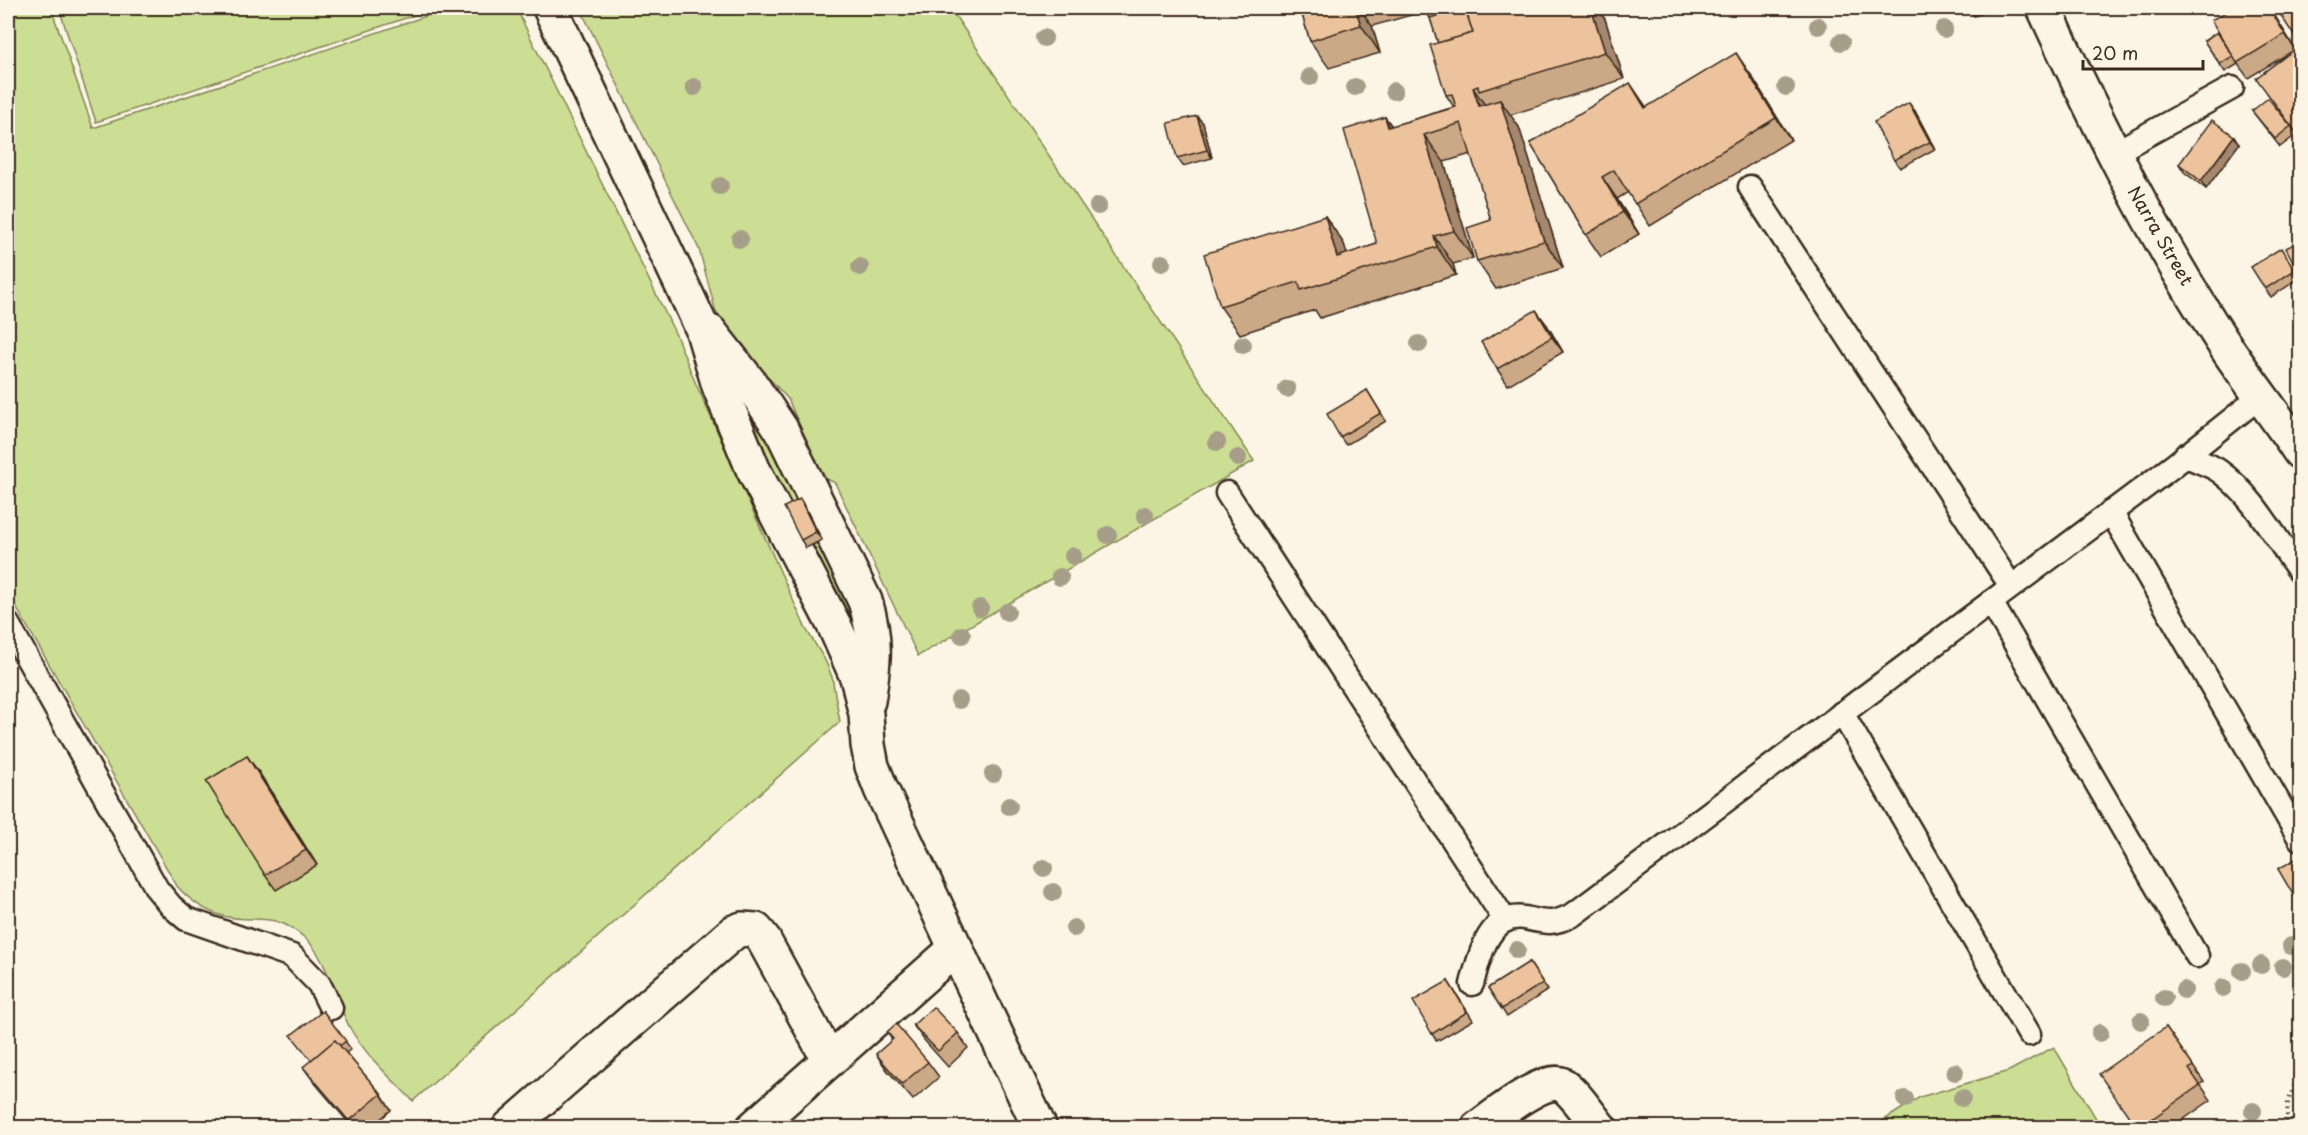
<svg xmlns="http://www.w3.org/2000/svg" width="2308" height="1135" font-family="'Playpen Sans',sans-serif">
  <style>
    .grass { fill: #cbde93; stroke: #838458; stroke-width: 1.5 }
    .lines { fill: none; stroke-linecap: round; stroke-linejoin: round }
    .service-casing { stroke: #3b2a1e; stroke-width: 27 }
    .minor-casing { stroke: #3b2a1e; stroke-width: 38 }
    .tertiary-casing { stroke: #3b2a1e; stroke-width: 38 }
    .path { stroke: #3b2a1e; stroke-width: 4; stroke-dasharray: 1.5 4.5; stroke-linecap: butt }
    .service { stroke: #fcf5e5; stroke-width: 22 }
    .minor { stroke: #fcf5e5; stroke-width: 33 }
    .tertiary { stroke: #fcf5e5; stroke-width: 33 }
    .tree { fill: #a69e88 }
    .wall { fill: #cba886; stroke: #3b2a1e; stroke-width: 1.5 }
    .shaded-wall { fill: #a5886d; stroke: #3b2a1e; stroke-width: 1.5 }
    .building { fill: #ecc39c; stroke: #3b2a1e; stroke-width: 1.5 }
    .labels { text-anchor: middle; stroke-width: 4.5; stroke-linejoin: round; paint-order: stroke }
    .street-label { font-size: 18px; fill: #3b2a1e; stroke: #fcf5e5 }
  </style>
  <rect width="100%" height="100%" fill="#fcf5e5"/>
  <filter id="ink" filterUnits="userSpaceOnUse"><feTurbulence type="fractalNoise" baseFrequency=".0167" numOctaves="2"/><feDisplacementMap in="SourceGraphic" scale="12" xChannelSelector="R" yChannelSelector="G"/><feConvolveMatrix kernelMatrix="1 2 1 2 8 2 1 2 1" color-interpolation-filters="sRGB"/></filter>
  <g filter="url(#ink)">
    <g class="grass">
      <path d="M8,8H51L93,128L438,12L437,8H516L676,335L696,384L806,629L825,660L832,677L840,722L413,1101C391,1078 366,1056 350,1028C336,1002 327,957 305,938C273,910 257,924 223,916C205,911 189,900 177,886L8,593Z"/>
      <path d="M59,8H433V9L96,122Z"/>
      <path d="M580,8H950L1254,461L918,656L835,483L825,478L819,470L788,399L737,343L716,312L699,249Z"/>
      <path d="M749,416L756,417L803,507L791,513L745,418Z"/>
      <path d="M820,542L856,617V623L853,625H849L810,546Z"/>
      <path d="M2054,1047L2101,1127H1873L1920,1097L2009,1071Z"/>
    </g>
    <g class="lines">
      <g class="service-casing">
        <g id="service">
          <path d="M2114,153L2232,88"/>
          <path d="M1750,187L2011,586"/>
          <path d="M2186,455C2197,462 2209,464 2219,471C2254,496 2275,538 2300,572"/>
          <path d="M1227,493L1505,920"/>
          <path d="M2111,512L2300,839"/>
          <path d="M1991,602L2197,956"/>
          <path d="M8,624L157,889L171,906L186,919L292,956L319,984L331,1008"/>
          <path d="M1842,713L2029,1034"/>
          <path d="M1472,984C1479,958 1488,912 1525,918C1547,923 1553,925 1574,914L2173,466L2261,396"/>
        </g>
      </g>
      <g class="minor-casing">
        <g id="minor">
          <path d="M550,8L689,300L702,328L719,386L753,469L835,627L857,677L866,714L868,745L872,766L881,789L1040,1128"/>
          <path d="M710,332L750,383L781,429L865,601C877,638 874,663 868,701"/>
          <path d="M509,1128L734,932L742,929L756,930L762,937L829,1060"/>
          <path d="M753,1128L956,948"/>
          <path d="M1478,1128C1494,1117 1546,1074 1563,1085C1575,1093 1590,1116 1600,1128"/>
        </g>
      </g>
      <g class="tertiary-casing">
        <path id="tertiary" d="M2044,8C2097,123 2154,237 2224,344C2248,381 2276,415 2300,452"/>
      </g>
      <path class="path" d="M2286,1128L2288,1102L2300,1072"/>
      <use href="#service" class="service"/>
      <use href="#minor" class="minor"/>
      <use href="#tertiary" class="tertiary"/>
    </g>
    <g class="tree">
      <circle cx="1818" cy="26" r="9"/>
      <circle cx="1944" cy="29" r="9"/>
      <circle cx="1044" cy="38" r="9"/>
      <circle cx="1841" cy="42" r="9"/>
      <circle cx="1310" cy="77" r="9"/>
      <circle cx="694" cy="87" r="9"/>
      <circle cx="1355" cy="87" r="9"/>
      <circle cx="1786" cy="87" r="9"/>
      <circle cx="1394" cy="91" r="9"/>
      <circle cx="720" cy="186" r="9"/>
      <circle cx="1098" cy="206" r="9"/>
      <circle cx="740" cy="239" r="9"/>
      <circle cx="1162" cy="263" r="9"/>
      <circle cx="860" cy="267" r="9"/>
      <circle cx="1419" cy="344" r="9"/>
      <circle cx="1243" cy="345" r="9"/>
      <circle cx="1287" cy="389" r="9"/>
      <circle cx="1217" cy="442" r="9"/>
      <circle cx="1238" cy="458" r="9"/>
      <circle cx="1145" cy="515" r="9"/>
      <circle cx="1108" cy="535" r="9"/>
      <circle cx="1073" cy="556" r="9"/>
      <circle cx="1060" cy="577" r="9"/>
      <circle cx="980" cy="608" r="9"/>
      <circle cx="1007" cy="612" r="9"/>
      <circle cx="962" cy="635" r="9"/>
      <circle cx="959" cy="700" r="9"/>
      <circle cx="993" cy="774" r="9"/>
      <circle cx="1009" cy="806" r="9"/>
      <circle cx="1044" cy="868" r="9"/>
      <circle cx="1053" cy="892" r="9"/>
      <circle cx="1074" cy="928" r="9"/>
      <circle cx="2291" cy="946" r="9"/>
      <circle cx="1517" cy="950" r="9"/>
      <circle cx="2261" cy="965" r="9"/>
      <circle cx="2283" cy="967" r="9"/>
      <circle cx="2242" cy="971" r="9"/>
      <circle cx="2223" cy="988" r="9"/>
      <circle cx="2184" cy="990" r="9"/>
      <circle cx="2164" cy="998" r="9"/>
      <circle cx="2141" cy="1021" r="9"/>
      <circle cx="2100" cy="1033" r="9"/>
      <circle cx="1955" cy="1072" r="9"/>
      <circle cx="1962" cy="1098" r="9"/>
      <circle cx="1905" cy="1099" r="9"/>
      <circle cx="2253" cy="1111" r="9"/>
    </g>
    <g class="wall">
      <path d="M1300,8H1597L1605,19L1624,79L1510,115L1519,127L1563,268L1496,289L1477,261L1491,220L1471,154L1444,162L1473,258L1453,264L1456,275L1320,318L1315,310L1240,334L1220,306L1325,216L1344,244L1347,254L1377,244L1385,117L1392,126L1454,107L1446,95L1438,43L1430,18L1425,11L1372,26L1380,53L1329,68L1310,41Z"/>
      <path d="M1968,8H1996L1974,16Z"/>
      <path d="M2270,8L2295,49H2301V138L2267,93L2289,53L2248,78L2238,64L2225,72L2204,41L2229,49Z"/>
      <path d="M2301,8V44L2293,34Z"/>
      <path d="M1751,75L1791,140L1650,226L1628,192L1617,199L1639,234L1601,257L1586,235L1530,143Z"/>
      <path d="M1915,111L1935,149L1900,168L1894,160Z"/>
      <path d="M2252,111L2291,126L2297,134L2280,147Z"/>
      <path d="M1203,123L1212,158L1183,166L1177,158Z"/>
      <path d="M2234,136L2239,144L2206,189L2184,172L2179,164Z"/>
      <path d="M2286,256L2300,278L2271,297L2265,289Z"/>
      <path d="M1547,325L1563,352L1508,385L1497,369Z"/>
      <path d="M1367,390L1386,421L1346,445L1340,437Z"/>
      <path d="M800,499L805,507L822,540L806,548L801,540Z"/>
      <path d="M258,771L317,865L276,890L265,875Z"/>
      <path d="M2301,856V910L2298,902L2295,898Z"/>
      <path d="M1529,962L1548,990L1507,1017L1488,988Z"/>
      <path d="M1448,981L1473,1020L1437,1041L1432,1034Z"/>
      <path d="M323,1011L351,1049L346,1053L381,1094L391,1110L370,1128H353L314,1082L303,1067L311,1061Z"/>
      <path d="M913,1025L958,1033L968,1048L948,1067L924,1040Z"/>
      <path d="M2166,1027L2204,1082L2200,1084L2211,1100L2171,1128H2137Z"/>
      <path d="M887,1032L928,1062L939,1077L913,1100L887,1070L876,1054L892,1040Z"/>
    </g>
    <g class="shaded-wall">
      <path d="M1355,8H1359L1372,26L1380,53L1361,25Z"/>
      <path d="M1591,8H1597L1605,19L1624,79L1605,52Z"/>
      <path d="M2269,8H2270L2295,49L2285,34Z"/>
      <path d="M1736,53L1751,75L1791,140L1776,118Z"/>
      <path d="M1630,83L1645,105L1661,130L1645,108Z"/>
      <path d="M1473,88L1492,115L1479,106Z"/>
      <path d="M1500,100L1519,127L1563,268L1544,241Z"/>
      <path d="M1909,103L1915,111L1935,149L1930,142Z"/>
      <path d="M1197,116L1203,123L1212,158L1207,150Z"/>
      <path d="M1385,117L1405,145L1388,127Z"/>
      <path d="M1424,135L1444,162L1473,258L1454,231Z"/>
      <path d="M2234,136L2239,144L2206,189L2201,181Z"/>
      <path d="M1602,177L1617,199L1639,234L1623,212Z"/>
      <path d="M1325,216L1344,244L1353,274L1337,257Z"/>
      <path d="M1434,236L1453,264L1456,275L1437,247Z"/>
      <path d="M1536,310L1547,325L1563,352L1552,337Z"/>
      <path d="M800,499L805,507L822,540L816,532Z"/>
      <path d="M247,756L258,771L317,865L306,850Z"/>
    </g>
    <g class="building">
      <path d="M1300,8H1355L1361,25L1310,41Z"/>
      <path d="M1464,8H1465L1473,33L1438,43L1430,18Z"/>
      <path d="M1465,8H1591L1605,52L1479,91L1478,86L1473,88L1479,106L1500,100L1544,241L1477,261L1467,228L1491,220L1461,123L1424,135L1454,231L1434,236L1437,247L1301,290L1298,282L1220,306L1204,254L1325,216L1337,257L1377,244L1344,130L1385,117L1388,127L1456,107L1452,94L1446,95L1430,45L1473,33Z"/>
      <path d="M2233,8H2269L2285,34L2237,63L2211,20Z"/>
      <path d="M2276,8H2301V29L2293,34Z"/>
      <path d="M2217,32L2233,56L2220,64L2204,41Z"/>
      <path d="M2301,35V44L2296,38Z"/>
      <path d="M2299,46L2301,49V133L2298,135L2256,78Z"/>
      <path d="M1736,53L1776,118L1635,204L1614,170L1602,177L1623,212L1586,235L1530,143L1630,83L1645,108Z"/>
      <path d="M2268,98L2291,126L2275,139L2252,111Z"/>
      <path d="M1909,103L1930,142L1894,160L1874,122Z"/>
      <path d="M1197,116L1207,150L1177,158L1168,123Z"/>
      <path d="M2212,120L2234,136L2201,181L2179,164Z"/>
      <path d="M2301,240V268L2297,269L2286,248Z"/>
      <path d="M2281,248L2295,270L2265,289L2251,267Z"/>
      <path d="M1536,310L1552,337L1497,369L1481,342Z"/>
      <path d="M1367,390L1381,413L1340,437L1327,414Z"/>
      <path d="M800,499L816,532L801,540L784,507Z"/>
      <path d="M247,756L306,850L265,875L206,781Z"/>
      <path d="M2301,856V895L2295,898L2278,869Z"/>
      <path d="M2301,900V910L2296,903Z"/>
      <path d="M1529,962L1543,983L1502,1009L1488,988Z"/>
      <path d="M1448,981L1467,1012L1432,1034L1413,1001Z"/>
      <path d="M933,1007L958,1033L938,1051L913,1025Z"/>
      <path d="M323,1011L346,1041L339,1046L335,1040L311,1060L291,1035Z"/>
      <path d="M896,1024L928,1062L902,1084L876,1054L893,1039L887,1032Z"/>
      <path d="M2166,1027L2193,1066L2189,1069L2200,1085L2139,1128H2137L2099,1074Z"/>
      <path d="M335,1040L381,1094L349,1121L303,1067Z"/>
    </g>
  </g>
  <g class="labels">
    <g class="street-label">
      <text transform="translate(2160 236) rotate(60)" y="6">Narra Street</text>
    </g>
  </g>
  <rect width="2308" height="1135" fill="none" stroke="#fcf5e5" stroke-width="30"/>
  <rect x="15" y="15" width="2278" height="1105" fill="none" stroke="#3b2a1e" stroke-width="2" filter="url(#ink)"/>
  <path d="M2083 60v9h120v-9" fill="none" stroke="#3b2a1e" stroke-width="3"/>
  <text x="2092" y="60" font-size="18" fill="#3b2a1e" stroke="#fcf5e5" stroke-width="4.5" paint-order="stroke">20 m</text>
</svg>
